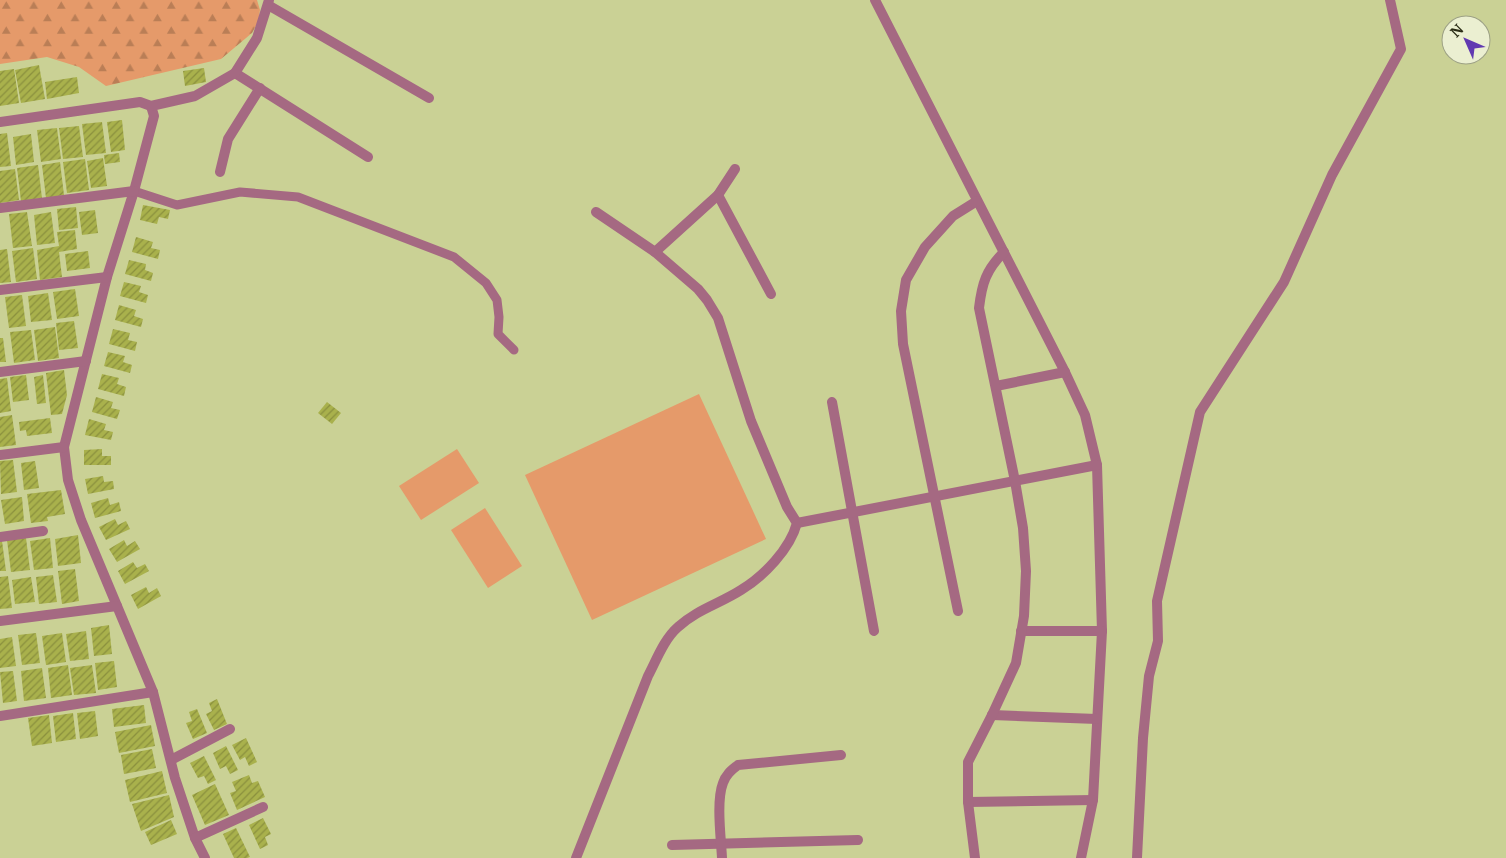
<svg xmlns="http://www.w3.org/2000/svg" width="1506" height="858" font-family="Merriweather,serif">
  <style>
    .forest { fill: url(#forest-firs) }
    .pitch { fill: #e59a6a }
    .building { fill: url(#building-hatch) }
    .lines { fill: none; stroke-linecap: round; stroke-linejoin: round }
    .lane { stroke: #a56982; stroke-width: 9 }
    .street { stroke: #a56982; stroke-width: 10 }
  </style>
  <defs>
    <pattern id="forest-firs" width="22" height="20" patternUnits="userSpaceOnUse" patternTransform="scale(1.25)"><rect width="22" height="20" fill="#e59a6a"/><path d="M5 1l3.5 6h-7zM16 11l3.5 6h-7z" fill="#ba7e56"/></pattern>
    <pattern id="building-hatch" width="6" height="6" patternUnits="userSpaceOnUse" patternTransform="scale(1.25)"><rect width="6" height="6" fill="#a9b14c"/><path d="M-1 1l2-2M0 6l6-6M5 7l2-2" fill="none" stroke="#8a903e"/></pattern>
  </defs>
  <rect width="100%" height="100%" fill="#cad195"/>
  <path class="forest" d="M0,0H257L260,10L258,22L252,33L221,59L106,86L79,67L47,57L0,64Z"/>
  <g class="pitch">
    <path d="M699,394L766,539L592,620L525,475Z"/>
    <path d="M457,449L479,483L421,520L399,486Z"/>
    <path d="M485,508L522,566L488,588L451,530Z"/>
  </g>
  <g class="building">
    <path d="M39,65L45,99L21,103L15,70Z"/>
    <path d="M204,68L206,82L185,86L183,71Z"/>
    <path d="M14,69L19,103L0,106V71Z"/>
    <path d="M77,77L79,93L47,99L45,82Z"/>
    <path d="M122,120L125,150L111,152L107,122Z"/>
    <path d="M102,122L106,153L86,155L82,124Z"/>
    <path d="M79,126L83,157L63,159L59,128Z"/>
    <path d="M57,128L61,159L41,162L37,130Z"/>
    <path d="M7,133L11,166L0,167V134Z"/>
    <path d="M31,134L34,162L16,165L13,137Z"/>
    <path d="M119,153L120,162L105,164L104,155Z"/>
    <path d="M103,158L107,186L91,188L87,161Z"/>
    <path d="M85,159L89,190L67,193L63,162Z"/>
    <path d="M60,162L64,195L46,198L42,165Z"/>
    <path d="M38,165L42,198L21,201L17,168Z"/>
    <path d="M15,169L19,200L0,203V171Z"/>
    <path d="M143,205L170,210L168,219L159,217L157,224L140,220Z"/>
    <path d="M76,207L78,228L59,230L57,209Z"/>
    <path d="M95,210L98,233L82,235L79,212Z"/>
    <path d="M27,212L32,246L13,248L9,214Z"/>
    <path d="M51,212L55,243L37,245L34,215Z"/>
    <path d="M75,230L77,249L59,252L62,277L40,280L37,250L59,246L57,232Z"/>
    <path d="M136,237L153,242L151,248L160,250L158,259L132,252Z"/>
    <path d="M33,248L37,279L16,282L12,251Z"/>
    <path d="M7,249L11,282L0,283V250Z"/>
    <path d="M88,251L90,268L67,271L65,254Z"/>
    <path d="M129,260L146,264L145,270L153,273L151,281L125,274Z"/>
    <path d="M124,282L141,286L139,292L148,295L146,303L120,296Z"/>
    <path d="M75,289L79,316L57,319L53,292Z"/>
    <path d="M48,293L52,320L31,322L28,296Z"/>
    <path d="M22,295L26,326L9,328L5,297Z"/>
    <path d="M119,305L136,310L134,316L143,319L141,327L115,320Z"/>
    <path d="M74,321L78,348L59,350L56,323Z"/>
    <path d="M55,327L59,358L38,361L34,330Z"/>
    <path d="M113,329L130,333L128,340L137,342L135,351L109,344Z"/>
    <path d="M31,330L35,360L14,363L10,332Z"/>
    <path d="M0,338H3L6,362H0Z"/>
    <path d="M108,352L125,356L123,362L132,365L130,373L104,366Z"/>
    <path d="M64,370L67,395L62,414L51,415L46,373Z"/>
    <path d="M102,374L119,378L117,384L126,387L124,396L98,389Z"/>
    <path d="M26,375L29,400L13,402L10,377Z"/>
    <path d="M43,375L46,403L37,404L34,377Z"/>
    <path d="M7,378L11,411L0,413V379Z"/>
    <path d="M96,397L113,402L111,408L120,410L117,419L92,412Z"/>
    <path d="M327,402L341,413L332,424L318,413Z"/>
    <path d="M12,415L16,445L0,447V417Z"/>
    <path d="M50,418L52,433L27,436L26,430L20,431L19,422Z"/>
    <path d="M89,419L106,424L104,430L113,432L111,440L85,435Z"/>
    <path d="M102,449V456H111V465H84V450Z"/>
    <path d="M13,460L17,492L1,494L0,461Z"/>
    <path d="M35,461L39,488L24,490L21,463Z"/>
    <path d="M103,476L104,482L113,481L114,489L88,494L85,479Z"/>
    <path d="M61,490L65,514L47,517L48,521L31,523L27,494Z"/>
    <path d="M22,497L24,521L5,524L1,500Z"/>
    <path d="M108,498L110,505L119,502L121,511L95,518L91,503Z"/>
    <path d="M115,519L118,525L126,521L130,529L106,540L99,527Z"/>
    <path d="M78,535L81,563L58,566L55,539Z"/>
    <path d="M26,538L30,570L11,572L7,540Z"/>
    <path d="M50,538L53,568L34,570L30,541Z"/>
    <path d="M124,540L127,546L135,541L140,549L117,562L109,549Z"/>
    <path d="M0,541H2L6,571H0Z"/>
    <path d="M133,562L137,568L145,564L149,571L125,584L118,571Z"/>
    <path d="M75,569L79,601L62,604L58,571Z"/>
    <path d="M53,575L57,602L39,604L36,577Z"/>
    <path d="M8,576L12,608L0,609V577Z"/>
    <path d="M31,577L35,602L15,604L12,580Z"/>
    <path d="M146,587L149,593L157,588L161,596L138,609L131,595Z"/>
    <path d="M109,625L112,654L94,656L91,628Z"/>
    <path d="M86,631L89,659L70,661L66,634Z"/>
    <path d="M36,633L40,663L22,665L18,635Z"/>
    <path d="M62,633L66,662L46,665L42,636Z"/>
    <path d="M12,637L16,666L0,668V639Z"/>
    <path d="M114,661L117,687L98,690L95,663Z"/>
    <path d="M68,665L72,695L51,698L48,668Z"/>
    <path d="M92,665L96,693L74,695L70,668Z"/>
    <path d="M42,668L46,698L24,701L21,671Z"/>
    <path d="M13,671L17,701L3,703L0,672Z"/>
    <path d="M217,699L227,724L214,730L206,714L212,711L209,703Z"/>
    <path d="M144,705L146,723L114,727L112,709Z"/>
    <path d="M197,709L207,733L193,739L186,723L192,721L189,712Z"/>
    <path d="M95,711L98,736L80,739L77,713Z"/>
    <path d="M73,713L76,739L56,742L53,716Z"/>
    <path d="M49,715L52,743L32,746L28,718Z"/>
    <path d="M151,725L155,746L119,753L115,732Z"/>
    <path d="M246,738L257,762L249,766L245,757L240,760L232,745Z"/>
    <path d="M226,746L238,770L230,774L226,766L220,769L213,753Z"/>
    <path d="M152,749L156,768L124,774L121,755Z"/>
    <path d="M204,756L216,780L208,784L204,776L198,778L190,763Z"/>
    <path d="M162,771L167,793L130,802L125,780Z"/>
    <path d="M249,775L252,783L258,781L265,797L237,810L230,793L236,791L232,782Z"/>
    <path d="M215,784L229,815L205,825L192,795Z"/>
    <path d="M169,795L174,817L141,831L132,804Z"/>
    <path d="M263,818L271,834L265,837L268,845L260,849L249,825Z"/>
    <path d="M171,820L177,834L151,845L145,832Z"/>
    <path d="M236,828L250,857L247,858H234L223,834Z"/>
  </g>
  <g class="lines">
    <path class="lane" d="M134,191L177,205L240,192L298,197L454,257L486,283L497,300L499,317L498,334L514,350"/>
    <g class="street">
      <path d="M875,0L1065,372L1085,415L1097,465L1102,631L1093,800L1081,858"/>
      <path d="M268,5L429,98"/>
      <path d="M235,73L368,157"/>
      <path d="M151,106L154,116L134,191L107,277L64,447L68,480L81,520L153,692L175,778L195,838L205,858"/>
      <path d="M0,122L140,102L151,106L195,96L235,73L257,38L269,0"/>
      <path d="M220,172L228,139L260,88"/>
      <path d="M718,195L771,294"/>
      <path d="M0,208L134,191"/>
      <path d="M655,252L718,195L735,169"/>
      <path d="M0,290L107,277"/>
      <path d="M0,372L86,361"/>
      <path d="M996,386L1065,372"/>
      <path d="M832,402L874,631"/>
      <path d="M0,455L64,447"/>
      <path d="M797,523L1097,465"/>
      <path d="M0,537L43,531"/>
      <path d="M958,611L903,344L901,311L906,280L925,247L953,216L977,201"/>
      <path d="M0,621L117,606"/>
      <path d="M1021,631H1102"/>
      <path d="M992,715L1097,719"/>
      <path d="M0,716L153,692"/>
      <path d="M171,760L230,729"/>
      <path d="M968,802L1093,800"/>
      <path d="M195,838L263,807"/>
      <path d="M672,845L858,840"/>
      <path d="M576,858L648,676C656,661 664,639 678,627C698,609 719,604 741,590C764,576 790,549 797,523L787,507L751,421L718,318L707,300L698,289L655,252L596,212"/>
      <path d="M722,858C721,838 716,801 723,783C726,774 732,770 738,765L841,755"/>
      <path d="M975,858L968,802V762L992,715L1016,663L1024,616L1026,571L1023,528L1015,481L979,308C982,283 986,270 1004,252"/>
      <path d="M1137,858L1143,738L1149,676L1158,641L1157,601L1200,412L1284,282L1332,175L1401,49L1390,0"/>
    </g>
  </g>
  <g transform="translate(1466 40) rotate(315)"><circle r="24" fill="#ebefd1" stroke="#9da185"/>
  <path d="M0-4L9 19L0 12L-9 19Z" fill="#6139b1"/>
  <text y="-8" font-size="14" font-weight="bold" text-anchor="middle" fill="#292b14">N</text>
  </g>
</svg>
